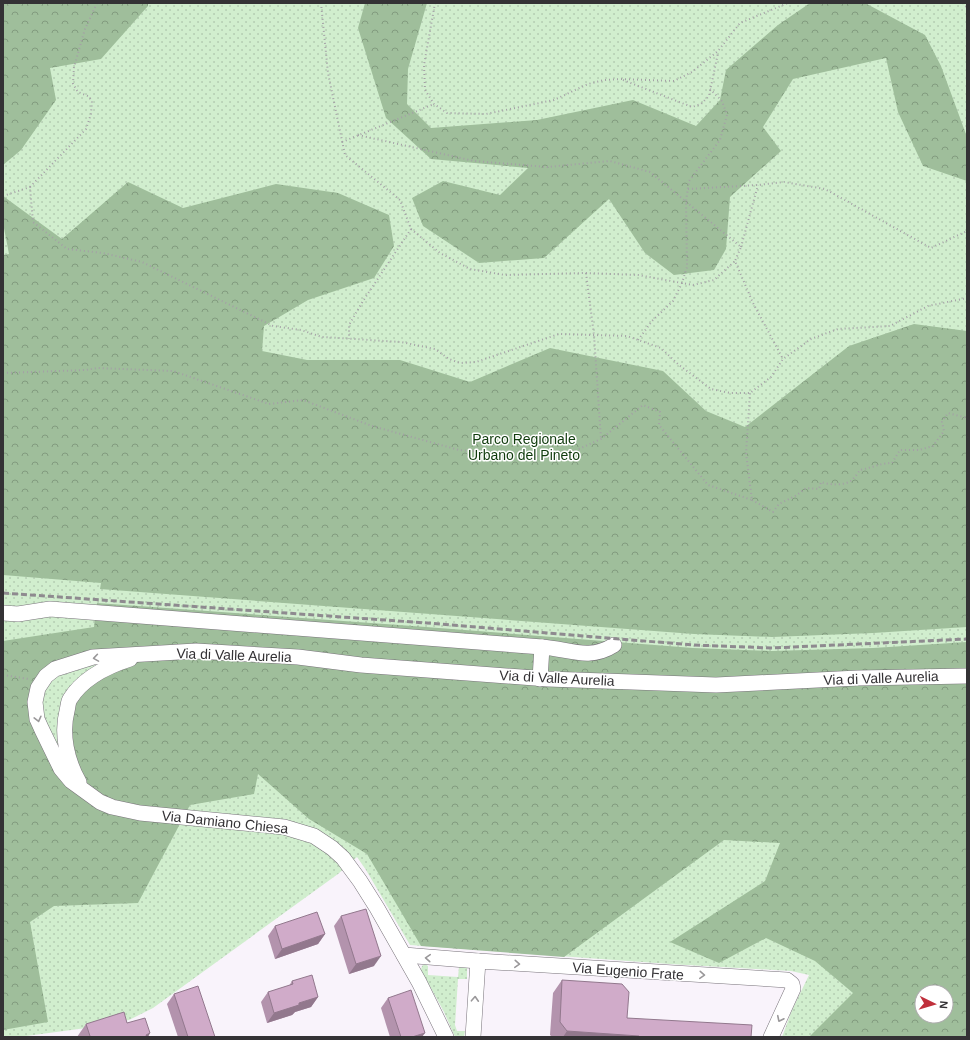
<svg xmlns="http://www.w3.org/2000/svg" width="970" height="1040" font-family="Arial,sans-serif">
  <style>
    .grass { fill: url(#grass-dots); fill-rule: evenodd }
    .forest { fill: url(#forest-crowns); fill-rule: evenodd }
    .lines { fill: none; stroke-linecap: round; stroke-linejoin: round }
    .minor-casing { stroke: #78737a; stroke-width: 16 }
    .path { stroke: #a4a0a6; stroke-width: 2; stroke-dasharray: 1 3; stroke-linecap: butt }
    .minor { stroke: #fff; stroke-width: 15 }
    .rail { stroke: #8e8a8f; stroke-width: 3; stroke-dasharray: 6 3; stroke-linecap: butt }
    .wall { fill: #b393ad }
    .shaded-wall { fill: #92788d }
    .building { fill: #d0abc9; stroke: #92788d }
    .oneway { stroke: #9a989a }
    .labels { text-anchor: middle; stroke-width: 3; stroke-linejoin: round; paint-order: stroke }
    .park-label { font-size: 14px; fill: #0f3b0c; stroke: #fff }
    .street-label { font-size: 14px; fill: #343235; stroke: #fff }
  </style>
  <defs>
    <pattern id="grass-dots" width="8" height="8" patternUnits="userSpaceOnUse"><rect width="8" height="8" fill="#d1eece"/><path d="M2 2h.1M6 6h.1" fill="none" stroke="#b4cdb2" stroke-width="1.8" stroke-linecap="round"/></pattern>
    <pattern id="forest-crowns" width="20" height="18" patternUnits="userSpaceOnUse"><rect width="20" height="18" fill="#9fbe9b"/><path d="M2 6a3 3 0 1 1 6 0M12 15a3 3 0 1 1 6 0" fill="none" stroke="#829b7f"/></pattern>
  </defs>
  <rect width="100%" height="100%" fill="#f9f3fb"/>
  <g class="grass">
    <path d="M3,3H967V1037H782L792,1010L809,975L791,971L669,964L410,945L366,870L357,857L338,874L153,1008L129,1020L86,1028L19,1037H3ZM922,992H946V1016H922Z"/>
    <path d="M425,964L428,966V975L458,977L459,967L467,968V979H458L455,1025L457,1031H465L464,1037H455L444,1012L421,970L422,966Z"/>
  </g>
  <g class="forest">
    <path d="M3,3H148V6L101,59L50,68L56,100L21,150L3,165Z"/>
    <path d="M365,3H427L408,69L407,104L431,128L537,120L633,100L696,126L720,100L726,70L778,25L810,3H865L925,35L941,66L967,137V181L923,166L898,112L886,58L793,79L763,127L781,151L730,197L726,249L714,270L674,275L645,253L609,199L544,258L479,263L423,226L412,198L443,181L500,195L528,168L431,159L386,118L358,28Z"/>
    <path d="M128,182L183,208L276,184L338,193L389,215L394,246L374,278L308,300L264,326L262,351L307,360H400L470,382L550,348L663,371L706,411L745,427L849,346L914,324L967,331V627L873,633L772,637L694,634L100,589L101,583L3,575V255L9,254L3,223V196L62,239Z"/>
    <path d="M97,603L426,627L693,648L772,651L873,648L967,642V1037H809L853,993L815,961L766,938L719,963L670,942L765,881L780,843L724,840L564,957L421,946L367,854L309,819L258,774L254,794L190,805L138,903L54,906L30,922L48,1022L3,1030V641L94,627ZM103,661L82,680L63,738L70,772L40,709L44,687L57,674ZM922,992H946V1016H922Z"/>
  </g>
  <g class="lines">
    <g class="minor-casing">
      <g id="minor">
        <path d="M3,613L18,614L50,609L542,647L540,679"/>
        <path d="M542,647C569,649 589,661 614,645"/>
        <path d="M79,782C67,761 61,734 67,711C68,707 68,702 70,699C83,678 108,666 130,659"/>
        <path d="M404,955L478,961L787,980L792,984L793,989L771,1037"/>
        <path d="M446,1037L419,982L377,908L360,881L343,858L332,848L314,836L284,827L140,813L112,807L100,802L71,781L61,769L42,730L37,719L35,702L38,688L46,676L55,669L93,657L196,651L298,657L361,665L548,679L716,685L858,678L967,676"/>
        <path d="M473,1037L478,961"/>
      </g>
    </g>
    <g class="path">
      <path d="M321,3L328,73L345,155L400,200L411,229L363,301L349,325V339"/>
      <path d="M435,3L424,65L425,90L434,104L447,113L486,114L554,100L588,84L604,80L621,79L674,81L692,72L718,51L740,23L788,3"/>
      <path d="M963,3L967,8"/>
      <path d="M623,80L692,107L701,104L709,96L718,53"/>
      <path d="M358,135L474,161L547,167L610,161L650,172L741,247L735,261"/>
      <path d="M342,142L434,104"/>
      <path d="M30,187L86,129L91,114L92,101L88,96L78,92L73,84L74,67L85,29L97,3"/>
      <path d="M688,189L758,185L784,182L825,189L931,248L967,231"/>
      <path d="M3,196L30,187L33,222L67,249L103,253L142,262L273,326L301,330L322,337L401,342L435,349L449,359L460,363L476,362L559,334L627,336L661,348L679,365L711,389L730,393H750L771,377L783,359L811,339L838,329L890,326L928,306L967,298"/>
      <path d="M411,229L440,253L470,269L505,275L586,273L638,275L693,285L714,280L735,261L753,303L783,359"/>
      <path d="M741,247L758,185"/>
      <path d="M586,273L594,335L601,439"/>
      <path d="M638,340L652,321L673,301L682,283L687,267L686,201L689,181L720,140L727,115L722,101L710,89"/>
      <path d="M3,373L86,370L97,368L173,371L269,404L303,400L372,426L459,450L559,458L601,439L643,405L660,412L659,425L708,485L752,500L746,453L750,393"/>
      <path d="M752,500L773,512L779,504L797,495L806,488L819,489L821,482C830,485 845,486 852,480C855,477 858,473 860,470C871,468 881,463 892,463L900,450H919L933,446L944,431L942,422L948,413L967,418"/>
      <path d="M3,675L29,679"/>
    </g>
    <use href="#minor" class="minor"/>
    <path class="rail" d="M3,593L427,623L693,645L772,648L967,639"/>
  </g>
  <g class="wall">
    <path d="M341,916L374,966L349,974L334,926Z"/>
    <path d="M275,926L325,934L318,944L275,959L268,936Z"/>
    <path d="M562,980L627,1018L751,1037H552L550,1035L553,993Z"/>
    <path d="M292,981L318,997L311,1007L295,1012L292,1015L267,1023L261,1002L268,992L289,986Z"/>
    <path d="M174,994L215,1037H178L167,1004Z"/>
    <path d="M388,998L422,1037H390L381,1008Z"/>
    <path d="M127,1023L148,1037H77L86,1024Z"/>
  </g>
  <g class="shaded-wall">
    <path d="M325,934L318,944L275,959L282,949Z"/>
    <path d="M381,956L374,966L349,974L356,964Z"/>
    <path d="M318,997L311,1007L295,1012L292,1015L267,1023L274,1013L299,1003Z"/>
    <path d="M567,1031L639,1036L638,1037H563Z"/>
    <path d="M150,1033L148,1037H145L146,1035Z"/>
    <path d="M425,1033L422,1037H412Z"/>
  </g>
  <g class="building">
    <path d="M366,909L381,956L356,964L341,916Z"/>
    <path d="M317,912L325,934L282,949L275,926Z"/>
    <path d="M312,975L318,997L299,1003V1005L274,1013L268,992L293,984L292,981Z"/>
    <path d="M562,980L622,984L629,992L627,1018L752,1025L751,1037H639V1036L567,1031L560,1022Z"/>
    <path d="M198,986L215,1037H188L174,994Z"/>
    <path d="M411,990L425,1033L412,1037H401L388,998Z"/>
    <path d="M124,1012L127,1023L145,1018L150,1033L146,1035L147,1037H89L90,1036L86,1024Z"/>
  </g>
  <defs><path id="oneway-chevron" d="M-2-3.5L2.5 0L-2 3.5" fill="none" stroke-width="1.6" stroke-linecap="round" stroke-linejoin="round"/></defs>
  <g class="oneway">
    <use href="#oneway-chevron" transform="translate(96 658) rotate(171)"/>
    <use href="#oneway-chevron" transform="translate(38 719) rotate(76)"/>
    <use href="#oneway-chevron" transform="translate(428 958) rotate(-176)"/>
    <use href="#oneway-chevron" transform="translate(517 964) rotate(4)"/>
    <use href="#oneway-chevron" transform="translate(702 975) rotate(4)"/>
    <use href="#oneway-chevron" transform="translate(475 999) rotate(-87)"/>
    <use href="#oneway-chevron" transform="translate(780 1019) rotate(116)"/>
  </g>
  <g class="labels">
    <g class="park-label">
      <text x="524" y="444">Parco Regionale<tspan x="524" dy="16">Urbano del Pineto</tspan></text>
    </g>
    <g class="street-label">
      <text transform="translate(234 655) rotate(2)" y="5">Via di Valle Aurelia</text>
      <text transform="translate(557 678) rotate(3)" y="5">Via di Valle Aurelia</text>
      <text transform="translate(881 678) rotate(-2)" y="5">Via di Valle Aurelia</text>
      <text transform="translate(225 822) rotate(6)" y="5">Via Damiano Chiesa</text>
      <text transform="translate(628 971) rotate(4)" y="5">Via Eugenio Frate</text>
    </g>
  </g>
  <rect width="970" height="1040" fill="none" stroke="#343235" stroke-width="8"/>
  <g transform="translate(934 1004) rotate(95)"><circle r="19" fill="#ffffff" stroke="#aeadae"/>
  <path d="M0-3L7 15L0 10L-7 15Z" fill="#c0303c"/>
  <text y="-6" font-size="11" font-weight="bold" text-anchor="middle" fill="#343235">N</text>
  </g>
</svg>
